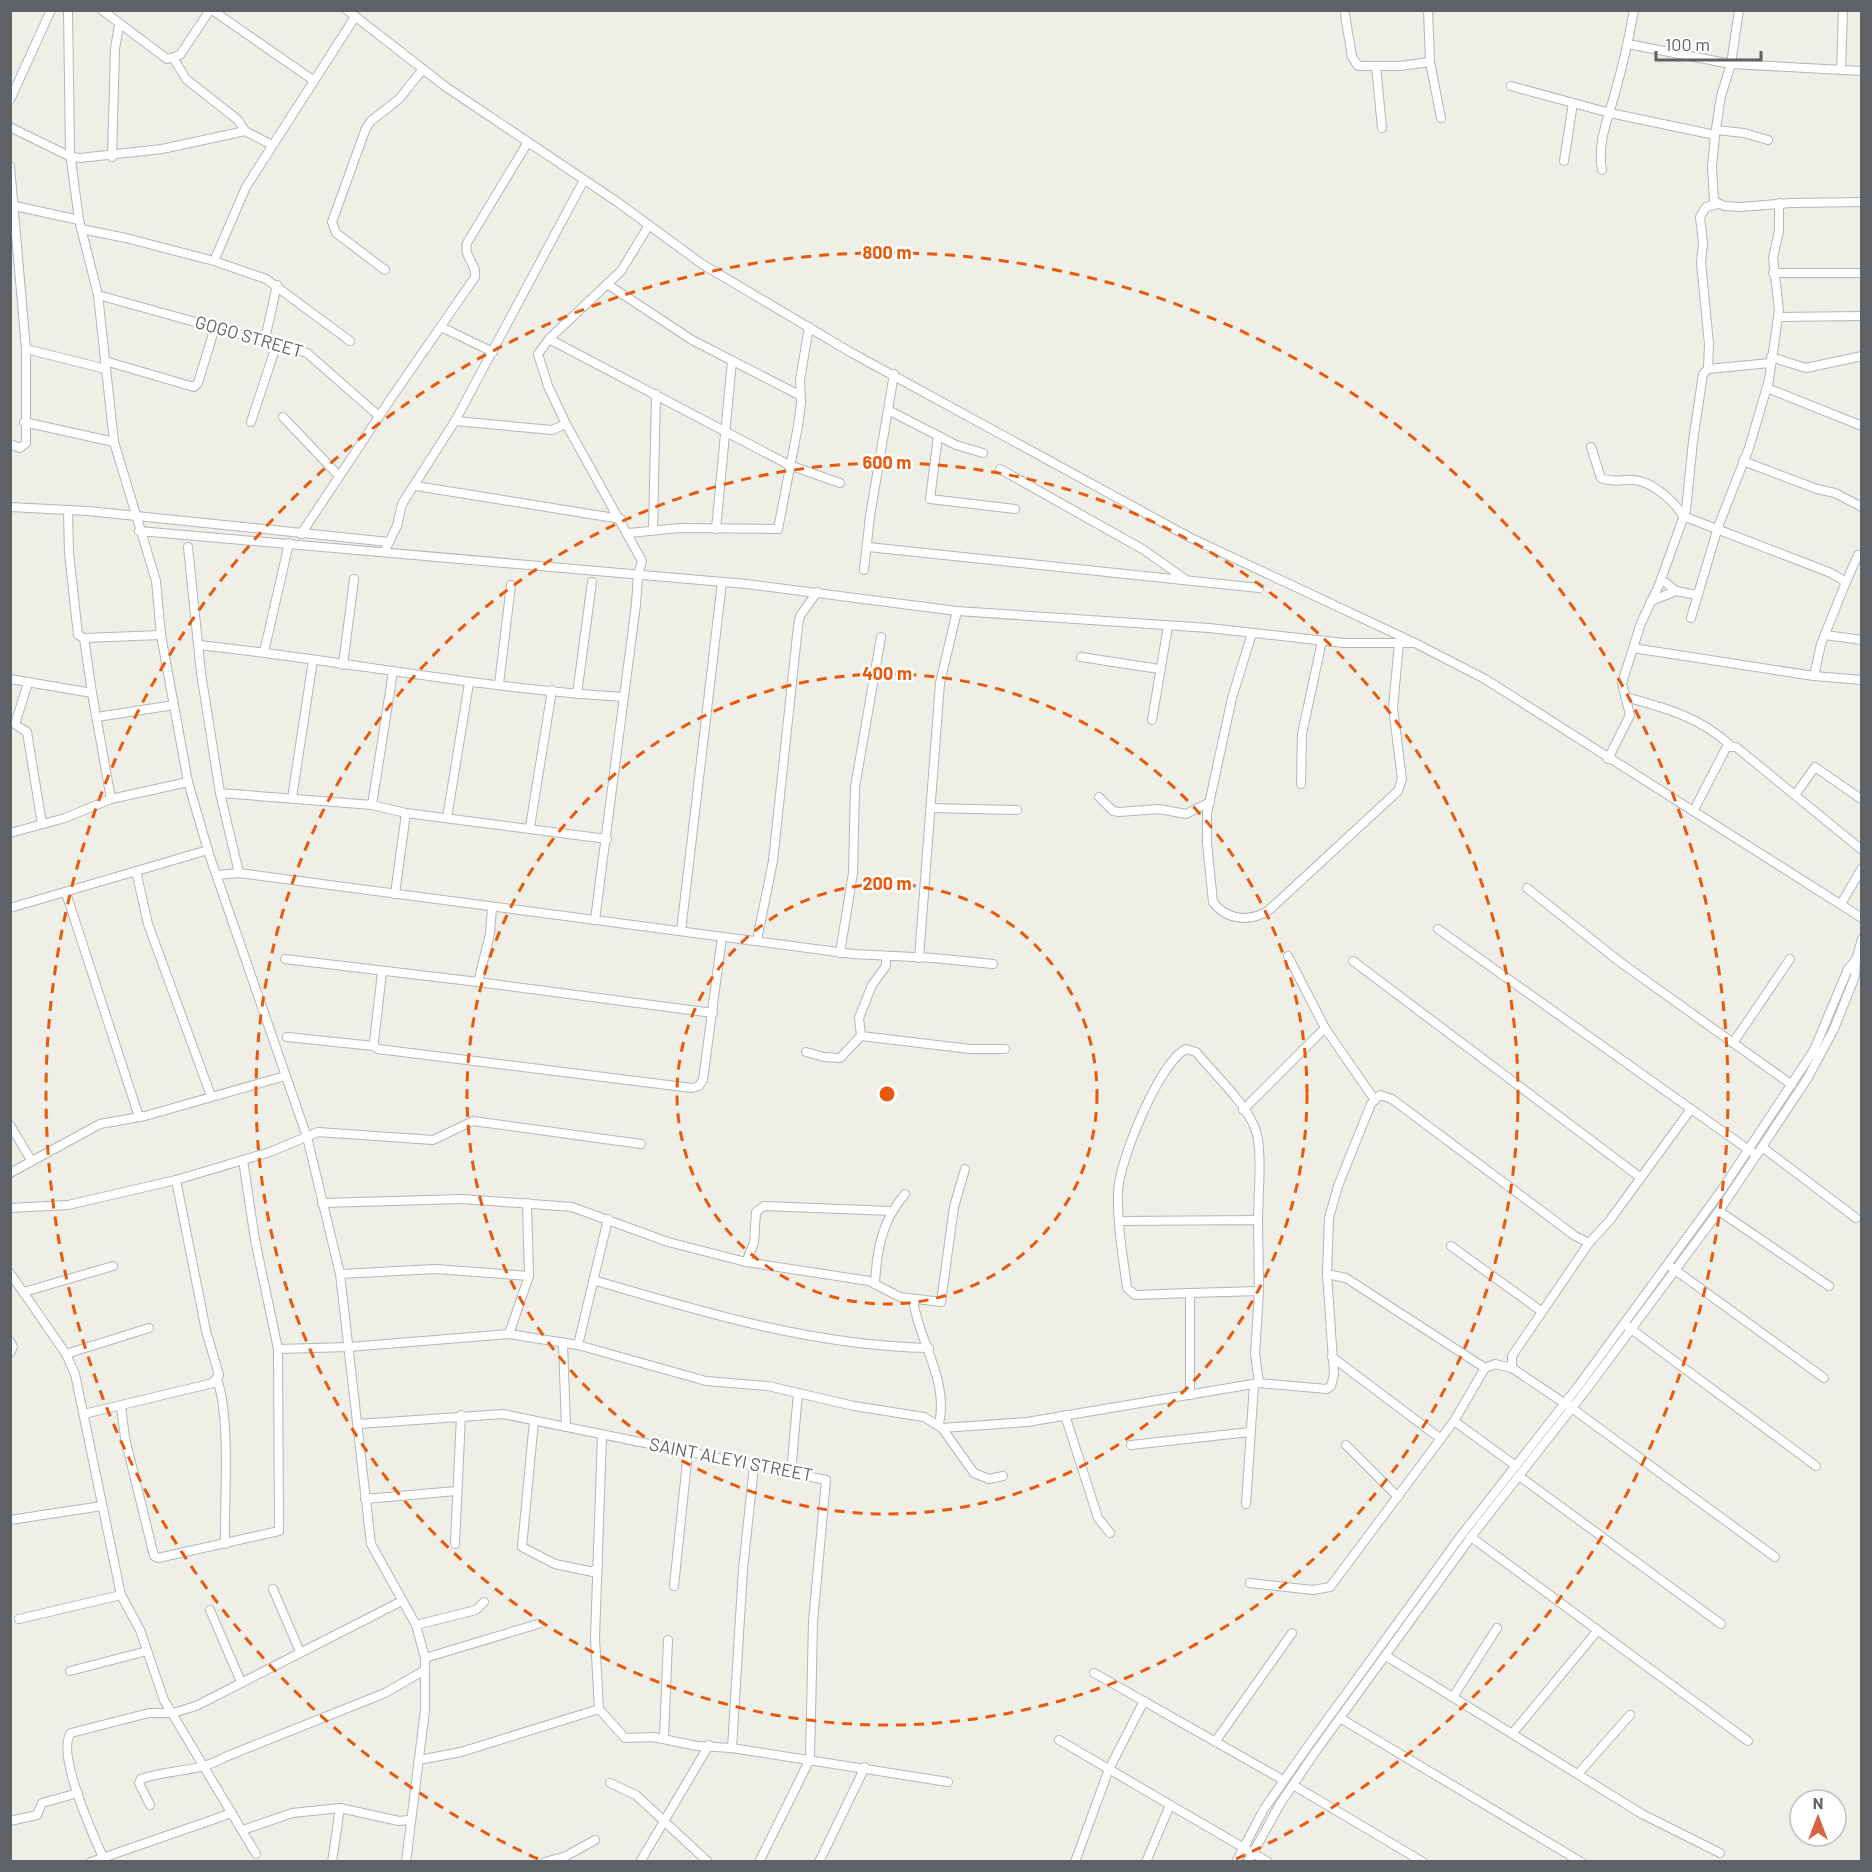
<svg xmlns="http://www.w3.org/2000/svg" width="1872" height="1872" font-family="Barlow,sans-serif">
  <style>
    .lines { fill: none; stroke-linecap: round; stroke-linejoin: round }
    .minor-casing { stroke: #b4b6ba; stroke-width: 10 }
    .minor { stroke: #fff; stroke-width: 8 }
    .ring { fill: none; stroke: #e8590c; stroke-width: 3; stroke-dasharray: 10 8 }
    .labels { text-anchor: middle; stroke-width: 5; stroke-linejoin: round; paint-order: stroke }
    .street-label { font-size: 18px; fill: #5e6166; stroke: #fff }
    .centre { fill: #e8590c; stroke: #fff; stroke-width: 3 }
    .ring-label { font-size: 18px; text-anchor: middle; font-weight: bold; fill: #e8590c; stroke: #fff; stroke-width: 5; stroke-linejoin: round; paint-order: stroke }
  </style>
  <rect width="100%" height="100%" fill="#efeee7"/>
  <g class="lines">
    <g class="minor-casing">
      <g id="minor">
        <path d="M68,10L70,152L79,220L98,295L114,442L156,581L161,635L188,782L209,854L307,1137L340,1274L371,1544L416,1625L425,1658V1710L406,1862"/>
        <path d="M102,10L167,59L180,55L210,10"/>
        <path d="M212,10L313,80"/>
        <path d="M347,10L446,87L616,201L702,264L852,353L1189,537L1415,643L1485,679L1862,918"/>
        <path d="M1428,10L1430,62L1441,118"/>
        <path d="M1739,10L1731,64L1721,96L1715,135L1712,167L1714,201L1724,206L1740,207L1791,203L1862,202"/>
        <path d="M1345,15L1352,57L1358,66H1400L1430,62"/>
        <path d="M1628,44L1731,64L1862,71"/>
        <path d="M174,59L186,79L238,120L245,131L272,145"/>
        <path d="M1376,66L1382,128"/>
        <path d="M1841,70L1843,10"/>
        <path d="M1511,86L1610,113L1715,135"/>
        <path d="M10,100L51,10"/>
        <path d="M10,127L71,157L80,158L162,149L245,131"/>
        <path d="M1716,130L1744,133L1768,140"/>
        <path d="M112,157L115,49L119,25"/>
        <path d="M1564,161L1573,103"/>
        <path d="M10,166L26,349V443L20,448L10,444"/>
        <path d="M1602,170C1597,143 1608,119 1615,93C1623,65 1629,38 1634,10"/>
        <path d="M15,206L79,220"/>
        <path d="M81,229L126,238L214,261L266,279L350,341"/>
        <path d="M214,261L246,187L355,17"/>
        <path d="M385,270L336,233L332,222L366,128L371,121L399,99L423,69"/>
        <path d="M1773,273H1862"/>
        <path d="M607,284L692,340L799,395"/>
        <path d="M98,295L307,353L379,416"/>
        <path d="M1778,317L1862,316"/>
        <path d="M441,327L493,352"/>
        <path d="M265,339L277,285"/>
        <path d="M549,339L789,465L840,483"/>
        <path d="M26,349L106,369"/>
        <path d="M1771,357L1806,368L1862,356"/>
        <path d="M105,361L194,387L198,383L215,327"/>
        <path d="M1708,369L1709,344L1701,262L1703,243L1700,217L1706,207L1718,204"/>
        <path d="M1767,388L1862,426"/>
        <path d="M888,410L956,445L983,453"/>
        <path d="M283,417L339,476"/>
        <path d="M455,421L552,430L566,424L548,386L538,354L549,339L621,271L649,225"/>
        <path d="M24,422L114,442"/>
        <path d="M251,422L277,343"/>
        <path d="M566,424L642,561L638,575L636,604L595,920"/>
        <path d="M938,436L930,499L1015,509"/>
        <path d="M1591,447L1601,478C1612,483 1622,479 1634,480C1652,481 1675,502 1683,516L1831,573L1846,582L1821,644L1814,676"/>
        <path d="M1743,461L1817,489L1835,493L1862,507"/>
        <path d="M1000,469L1144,550L1185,579"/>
        <path d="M416,486L621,519"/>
        <path d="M10,507L88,511L389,542"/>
        <path d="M68,510L69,553L78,635L84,638L161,635"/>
        <path d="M716,529L732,361"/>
        <path d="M653,530L656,394"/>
        <path d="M139,531L746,584L957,611L1209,628L1344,643H1414"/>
        <path d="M629,533L680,528L778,529L798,426L801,403L800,380L809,327"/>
        <path d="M301,534L392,397L475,277C477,263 463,257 467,243L528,142"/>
        <path d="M188,547L201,673L220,793L239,873"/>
        <path d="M868,547L1259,588"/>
        <path d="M384,552L397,526L402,504L455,421L584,180"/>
        <path d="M864,570L870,516L894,374"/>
        <path d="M1661,579L1676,591L1697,595"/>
        <path d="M1846,582L1858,555L1862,556"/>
        <path d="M1651,601L1676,591"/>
        <path d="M1691,618L1718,527L1749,448L1769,380L1779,310L1773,258L1779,231V203"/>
        <path d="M1252,633L1232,698L1207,813V843L1213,902C1227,921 1251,922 1269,910L1398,791L1402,779L1393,707L1399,644"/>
        <path d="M1825,635L1862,640"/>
        <path d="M84,638L92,693"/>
        <path d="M198,645C341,660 481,689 624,697"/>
        <path d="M1633,648L1814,676L1862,680"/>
        <path d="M264,652L289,543"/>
        <path d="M1081,657L1159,669"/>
        <path d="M343,665L354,579"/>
        <path d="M10,679L92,693L111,799"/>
        <path d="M28,683L16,721V725L27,732L42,824"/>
        <path d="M499,684L511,585"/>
        <path d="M577,694L592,582"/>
        <path d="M1625,697C1666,708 1700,717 1731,746"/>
        <path d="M97,717L174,705"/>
        <path d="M1152,720L1168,626"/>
        <path d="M1608,759L1630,715L1622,683L1641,623L1659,585L1686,510L1693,441L1703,374L1708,369L1770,363"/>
        <path d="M1301,784L1302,734L1322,641"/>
        <path d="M220,793L372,805L406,813L607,839"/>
        <path d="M1795,795L1815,767L1861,799"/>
        <path d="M1099,797L1113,811L1119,812L1159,809L1186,814L1210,802"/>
        <path d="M292,798L313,660"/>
        <path d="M372,805L393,672"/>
        <path d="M931,808L1017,810"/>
        <path d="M1694,810L1725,750L1727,747H1736L1862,850"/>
        <path d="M447,818L469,683"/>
        <path d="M530,827L552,690"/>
        <path d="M10,833L65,818L111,799L188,782"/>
        <path d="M136,871L148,924L211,1096"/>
        <path d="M218,875L239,873L853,954L934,958L993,964"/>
        <path d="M1527,888L1620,962L1792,1085"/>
        <path d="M66,893L139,1117"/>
        <path d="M395,894L406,813"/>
        <path d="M1841,904L1862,868"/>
        <path d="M10,908L208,850"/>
        <path d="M1438,929L1691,1109"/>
        <path d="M681,931L722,582"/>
        <path d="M757,940L773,861L798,626L800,616L817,592"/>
        <path d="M840,953L853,873L855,787L881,637"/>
        <path d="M1288,956L1325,1028L1374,1099"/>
        <path d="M919,958L940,683L957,611"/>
        <path d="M285,959L478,982L490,934L492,908"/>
        <path d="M1353,961L1641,1178"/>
        <path d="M382,972L374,1042V1046L378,1049L692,1088L699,1086L703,1080L722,937"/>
        <path d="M478,982L713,1013"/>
        <path d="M861,1036L970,1049H1005"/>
        <path d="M287,1037L374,1046"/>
        <path d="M1733,1043L1790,959"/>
        <path d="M806,1052L824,1057L840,1058L861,1036L859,1018L872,985L886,966V957"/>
        <path d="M1243,1110L1325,1028"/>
        <path d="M10,1125L31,1160"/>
        <path d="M1762,1147L1856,1218"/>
        <path d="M10,1173L100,1124L145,1116L285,1076"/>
        <path d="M322,1203L462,1199L572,1207L668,1242L746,1262L869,1281L900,1297L941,1302L954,1207L965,1169"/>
        <path d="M10,1208L68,1205L176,1180L270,1152L318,1132L433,1140L473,1121L641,1144"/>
        <path d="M1719,1211L1829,1286"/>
        <path d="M1120,1221L1258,1220L1259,1291"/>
        <path d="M1451,1246L1541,1311"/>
        <path d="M746,1262L754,1243L756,1212L764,1206L891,1211"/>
        <path d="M1671,1267L1824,1378"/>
        <path d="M10,1273L66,1354L75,1374L121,1595"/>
        <path d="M340,1274L436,1269L529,1276"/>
        <path d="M1327,1274L1346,1278L1485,1368L1495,1364L1512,1368L1573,1409L1775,1557"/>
        <path d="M593,1280C702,1312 814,1346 929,1348"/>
        <path d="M875,1283C877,1248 882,1221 905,1194"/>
        <path d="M24,1292L113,1266"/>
        <path d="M1190,1293L1135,1295L1127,1288C1123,1256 1117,1224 1118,1192C1119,1161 1159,1063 1186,1049L1196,1052C1215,1075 1243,1100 1255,1128C1263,1147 1258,1198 1258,1220"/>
        <path d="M913,1300C919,1342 949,1380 939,1424"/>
        <path d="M1627,1326L1816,1466"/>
        <path d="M509,1334L529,1276L527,1203"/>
        <path d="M10,1341L13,1347L10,1353"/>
        <path d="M563,1343L566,1427"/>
        <path d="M578,1345L608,1219"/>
        <path d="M278,1349L349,1347L509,1334L578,1345L706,1381L768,1386L854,1406L924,1417L942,1428L974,1473L989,1479L1003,1476"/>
        <path d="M66,1354L149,1328"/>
        <path d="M1332,1357L1441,1439"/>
        <path d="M1485,1368L1454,1421L1516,1466"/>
        <path d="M1512,1368V1356L1589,1243"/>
        <path d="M217,1380C231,1416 224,1502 225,1544"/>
        <path d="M1190,1395V1293L1259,1291L1255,1354L1259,1383"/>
        <path d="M121,1407L125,1438L154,1556L158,1558L279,1531L278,1349L255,1240L243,1160"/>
        <path d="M84,1414L213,1383L219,1375L206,1331L176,1180"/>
        <path d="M1065,1415L1098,1518L1110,1533"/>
        <path d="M534,1421L522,1547L555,1564L593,1572L598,1566"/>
        <path d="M358,1424L503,1414L826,1480L813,1622L810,1759L759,1862"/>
        <path d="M942,1428L1027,1422L1259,1383L1327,1389L1331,1386L1334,1375L1327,1274L1329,1218L1338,1186L1371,1104L1380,1095L1392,1099L1575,1236L1589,1243L1610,1220L1691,1109L1756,1155"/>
        <path d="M1131,1445L1250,1432"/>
        <path d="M1346,1445L1398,1497"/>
        <path d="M791,1473L798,1393"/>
        <path d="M1519,1476L1721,1624"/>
        <path d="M365,1499L456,1491"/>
        <path d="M1246,1504L1254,1384"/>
        <path d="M10,1520L102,1506"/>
        <path d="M1471,1537L1748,1741"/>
        <path d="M455,1544L461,1415"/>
        <path d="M1250,1583L1313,1590L1330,1587L1454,1421"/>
        <path d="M674,1586L688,1452"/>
        <path d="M273,1589L300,1652"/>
        <path d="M210,1610L241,1682"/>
        <path d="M19,1619L121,1595L140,1630L164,1700L256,1854"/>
        <path d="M416,1625L476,1610L484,1602"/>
        <path d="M1386,1656L1642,1814L1720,1853"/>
        <path d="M425,1658L538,1624"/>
        <path d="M70,1671L147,1651"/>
        <path d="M1094,1673L1283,1780"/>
        <path d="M1453,1697L1497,1628"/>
        <path d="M599,1709L595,1638L602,1436"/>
        <path d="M1340,1718L1581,1862"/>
        <path d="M1512,1734L1598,1630"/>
        <path d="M664,1738L668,1640"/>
        <path d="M1059,1740L1268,1862"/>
        <path d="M1215,1742L1292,1633"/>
        <path d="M732,1748L743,1569L754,1466"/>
        <path d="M419,1760L461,1752L599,1709L625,1738L653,1737L697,1746L732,1748L948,1782"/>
        <path d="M1578,1774L1630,1715"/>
        <path d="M610,1783L636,1795L708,1862"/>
        <path d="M1293,1785L1423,1862"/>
        <path d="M150,1805L139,1783L141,1779C172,1768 195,1774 225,1757L385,1693L425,1670"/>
        <path d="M10,1821L37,1815L42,1803L78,1793"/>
        <path d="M243,1830L292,1813L340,1808"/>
        <path d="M91,1862L232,1813"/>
        <path d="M105,1862C95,1839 55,1753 71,1733L149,1713H173L196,1706L402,1601"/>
        <path d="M332,1862L340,1808L399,1821L409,1820"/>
        <path d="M545,1862L566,1856L595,1840"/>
        <path d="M640,1862L709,1745"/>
        <path d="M819,1862L865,1767"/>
        <path d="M1075,1862L1109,1769L1144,1701"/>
        <path d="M1146,1862L1170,1805"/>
        <path d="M1236,1862L1264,1809L1308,1746L1460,1537L1579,1385L1721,1191L1814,1050L1848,969L1856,960"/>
        <path d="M1248,1862L1280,1804L1316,1751L1471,1537L1586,1390L1719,1211L1762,1147L1807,1079L1834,1029L1855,976L1856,960L1862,939"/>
      </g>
    </g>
    <use href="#minor" class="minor"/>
  </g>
  <g class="ring">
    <circle cx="887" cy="1094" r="210"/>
    <circle cx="887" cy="1094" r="420"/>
    <circle cx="887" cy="1094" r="631"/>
    <path d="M538 1859A841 841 0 1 1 1236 1859"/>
  </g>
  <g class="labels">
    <g class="street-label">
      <text transform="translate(249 337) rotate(16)" y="6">GOGO STREET</text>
      <text transform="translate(731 1460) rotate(11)" y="6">SAINT ALEYI STREET</text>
    </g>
  </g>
  <circle cx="887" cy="1094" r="9" class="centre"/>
  <g class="ring-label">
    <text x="887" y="259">800 m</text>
    <text x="887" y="469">600 m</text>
    <text x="887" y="680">400 m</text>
    <text x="887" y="890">200 m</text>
  </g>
  <rect width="1872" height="1872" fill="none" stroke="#5e6166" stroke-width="24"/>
  <g transform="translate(1818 1818)"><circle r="28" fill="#ffffff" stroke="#bfc0c2" stroke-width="1.5"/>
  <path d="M0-4.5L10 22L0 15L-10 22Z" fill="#db6142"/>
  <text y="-9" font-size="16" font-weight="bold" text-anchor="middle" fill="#5e6166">N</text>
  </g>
  <path d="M1656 51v9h105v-9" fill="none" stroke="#5e6166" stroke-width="3"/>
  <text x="1665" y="51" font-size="18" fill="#5e6166" stroke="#ffffff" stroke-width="4.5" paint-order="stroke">100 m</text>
</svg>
